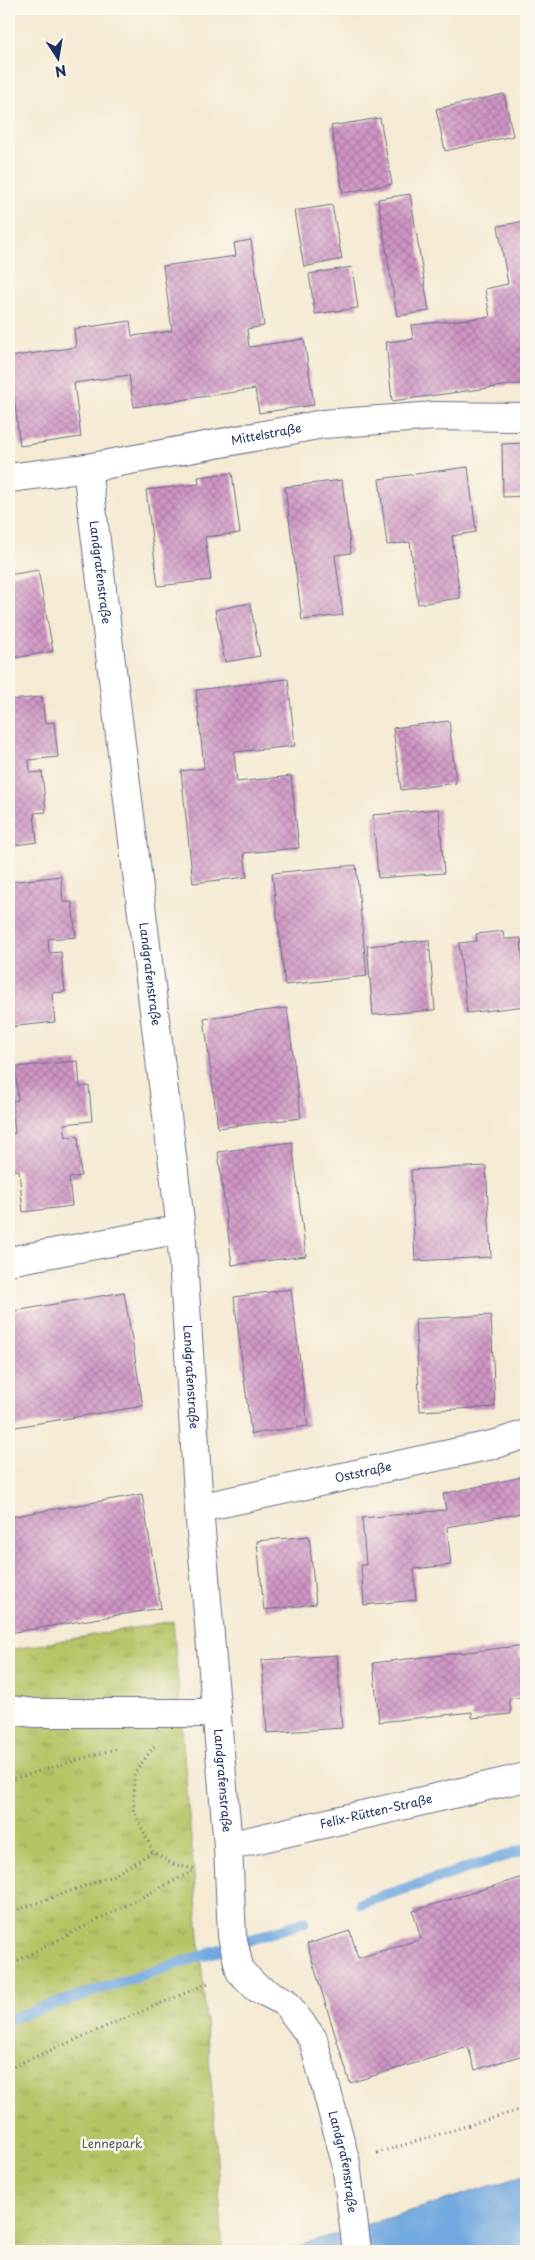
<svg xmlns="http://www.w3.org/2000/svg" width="535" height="2260" font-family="'Playpen Sans',sans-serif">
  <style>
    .park { fill: url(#park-tufts); stroke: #697a62 }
    .water { fill: #71a8df; stroke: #466c9e }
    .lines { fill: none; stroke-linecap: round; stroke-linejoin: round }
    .stream { stroke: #71a8df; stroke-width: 11 }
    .building { fill: url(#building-cross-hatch) }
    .minor-casing { stroke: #677087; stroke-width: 30 }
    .path { stroke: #677087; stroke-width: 3; stroke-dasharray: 1 4; stroke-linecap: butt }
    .minor { stroke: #fff; stroke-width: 28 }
    .labels { text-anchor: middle; stroke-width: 5; stroke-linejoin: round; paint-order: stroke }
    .street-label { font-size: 12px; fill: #1b2f5e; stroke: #fbf7ec }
    .park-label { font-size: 12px; fill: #4a5c60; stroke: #fbf7ec }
  </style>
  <defs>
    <pattern id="park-tufts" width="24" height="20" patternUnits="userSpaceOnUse" patternTransform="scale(1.25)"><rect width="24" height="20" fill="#b7c466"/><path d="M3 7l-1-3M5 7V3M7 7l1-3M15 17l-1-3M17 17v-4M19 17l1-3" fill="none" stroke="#94a057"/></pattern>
    <pattern id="building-cross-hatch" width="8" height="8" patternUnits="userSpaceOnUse" patternTransform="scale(1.25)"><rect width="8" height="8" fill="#d095c5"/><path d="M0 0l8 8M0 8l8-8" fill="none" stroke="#a87aa3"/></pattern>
  </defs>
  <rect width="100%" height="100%" fill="#fbf7ec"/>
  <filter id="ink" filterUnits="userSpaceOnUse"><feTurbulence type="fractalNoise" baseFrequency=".02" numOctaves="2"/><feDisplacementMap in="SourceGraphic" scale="10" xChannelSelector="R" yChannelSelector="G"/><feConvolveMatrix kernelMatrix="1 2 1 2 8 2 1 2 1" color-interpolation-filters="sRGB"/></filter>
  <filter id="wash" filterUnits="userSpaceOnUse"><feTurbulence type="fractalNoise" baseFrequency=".0096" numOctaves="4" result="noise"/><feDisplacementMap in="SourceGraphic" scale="20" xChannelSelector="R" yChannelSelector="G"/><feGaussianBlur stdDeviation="1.12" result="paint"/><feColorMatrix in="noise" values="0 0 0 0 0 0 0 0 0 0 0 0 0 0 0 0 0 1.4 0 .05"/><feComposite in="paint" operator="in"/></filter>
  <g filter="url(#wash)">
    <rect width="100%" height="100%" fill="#f5ead3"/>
    <path class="park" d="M173,1621L216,2142L223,2251H9V1650Z"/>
    <path class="water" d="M526,2175V2251H281Z"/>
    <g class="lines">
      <g class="stream">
        <path d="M361,1903L526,1849"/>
        <path d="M9,2019L304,1922"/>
      </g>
    </g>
    <g id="blocks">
      <g class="building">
        <path d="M504,94L513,136L445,151L436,109Z"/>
        <path d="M380,118L392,184L343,193L331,126Z"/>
        <path d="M410,194L429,311L397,316L378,199Z"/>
        <path d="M332,205L342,259L304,267L294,211Z"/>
        <path d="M526,221V383L392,401L386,342L413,339L411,325L490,317L485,289L508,284L498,226Z"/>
        <path d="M251,240L264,326L247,329L249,347L304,339L314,405L259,413L255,389L134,407L129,375L74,383L81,437L20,446L9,357L76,347L74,329L130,321L132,336L172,331L163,266L236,256L234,243Z"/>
        <path d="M352,267L358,308L315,314L309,274Z"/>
        <path d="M526,443V496L503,497L502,444Z"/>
        <path d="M468,467L476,532L452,536L460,598L418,604L410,542L387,545L379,479Z"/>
        <path d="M232,473L240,533L205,537L211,580L158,586L146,490L199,484L198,477Z"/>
        <path d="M342,480L351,553L335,555L343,615L302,620L285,487Z"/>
        <path d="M38,570L53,651L9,659V575Z"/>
        <path d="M250,603L260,656L225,662L215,610Z"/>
        <path d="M288,679L295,746L234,752L237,782L291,776L299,848L244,853L247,877L193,883L181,771L204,768L196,690Z"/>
        <path d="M42,697L45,723L54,722L58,757L29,760L30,773L42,772L46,812L34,813L37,842L9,846V700Z"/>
        <path d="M449,721L456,783L401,790L393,728Z"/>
        <path d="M439,809L444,873L378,878L373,815Z"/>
        <path d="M356,865L367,976L285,985L272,873Z"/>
        <path d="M61,876L63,902H72L76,937L48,939L49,953L61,952L65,992L52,993L55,1022L9,1027V882Z"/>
        <path d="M503,931L504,939L521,938L526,1006L467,1013L459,943L477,941L476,934Z"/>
        <path d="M429,940L435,1010L373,1015L367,946Z"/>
        <path d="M287,1008L301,1118L218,1128L204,1018Z"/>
        <path d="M78,1061L80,1087L89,1086L92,1121L64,1124L66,1137L78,1136L81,1176L69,1178L72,1206L23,1212L19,1170L9,1171V1134L15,1133L12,1101L18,1100L15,1067Z"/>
        <path d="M292,1142L306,1256L232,1265L218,1152Z"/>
        <path d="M486,1166L491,1257L415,1261L411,1170Z"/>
        <path d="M291,1289L308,1426L251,1434L234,1297Z"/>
        <path d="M124,1292L143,1406L9,1428V1312Z"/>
        <path d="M491,1315L495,1407L420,1411L415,1319Z"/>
        <path d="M522,1477L526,1512L447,1527L451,1565L414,1569L416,1600L364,1605L361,1565H366L362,1518L446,1510L443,1494Z"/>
        <path d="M142,1494L161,1608L9,1633V1517Z"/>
        <path d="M309,1536L316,1604L264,1610L257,1541Z"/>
        <path d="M518,1646L520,1658L526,1657V1680L522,1681L524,1697L509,1699L511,1714L472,1718V1712L379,1722L373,1663Z"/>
        <path d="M337,1655L342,1728L267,1733L262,1660Z"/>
        <path d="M526,1876V2054L475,2070L468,2047L350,2083L307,1944L350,1931L358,1958L421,1939L413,1911Z"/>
      </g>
    </g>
  </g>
  <g filter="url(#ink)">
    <use href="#blocks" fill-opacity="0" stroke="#677087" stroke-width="1"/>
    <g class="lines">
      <g class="minor-casing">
        <g id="minor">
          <path id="s1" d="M87,468L181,1229L199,1508L228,1846L232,1936L240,1971L257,1988L285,2002L313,2039L346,2163L357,2251"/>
          <path id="s2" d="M9,478L87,468L323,424L436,416L526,417"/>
          <path d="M9,1261L181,1229"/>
          <path id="s3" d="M199,1508L496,1444L526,1434"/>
          <path d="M9,1710L35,1713H217"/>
          <path id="s4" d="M228,1846L526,1777"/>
        </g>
      </g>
      <g class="path">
        <path d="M154,1746L134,1774V1811L153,1852L175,1865L196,1869"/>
        <path d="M9,1780L118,1748"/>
        <path d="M9,1913L112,1876L153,1852"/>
        <path d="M9,1965L195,1870"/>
        <path d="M9,2068L211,1982"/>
        <path d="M377,2153L526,2108"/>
      </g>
      <use href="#minor" class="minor"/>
    </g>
  </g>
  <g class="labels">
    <g class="street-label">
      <text dy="4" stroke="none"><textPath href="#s2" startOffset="261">Mittelstraße</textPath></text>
      <text dy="4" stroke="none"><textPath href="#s1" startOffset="105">Landgrafenstraße</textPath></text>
      <text dy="4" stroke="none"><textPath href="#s1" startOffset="510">Landgrafenstraße</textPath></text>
      <text dy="4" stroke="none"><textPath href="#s1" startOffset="915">Landgrafenstraße</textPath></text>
      <text dy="4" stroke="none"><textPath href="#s3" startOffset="168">Oststraße</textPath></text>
      <text dy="4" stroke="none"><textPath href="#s1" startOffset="1320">Landgrafenstraße</textPath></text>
      <text dy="4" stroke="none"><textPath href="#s4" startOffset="152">Felix-Rütten-Straße</textPath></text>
      <text dy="4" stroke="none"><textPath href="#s1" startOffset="1740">Landgrafenstraße</textPath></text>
    </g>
    <g class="park-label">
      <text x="112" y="2148">Lennepark</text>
    </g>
  </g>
  <rect width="535" height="2260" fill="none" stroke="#fbf7ec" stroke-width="30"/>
  <g transform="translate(58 58) rotate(168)" stroke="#fbf7ec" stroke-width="4" paint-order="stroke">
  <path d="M0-4L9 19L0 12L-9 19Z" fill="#1b2f5e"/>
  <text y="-8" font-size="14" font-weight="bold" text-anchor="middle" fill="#1b2f5e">N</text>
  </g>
</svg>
